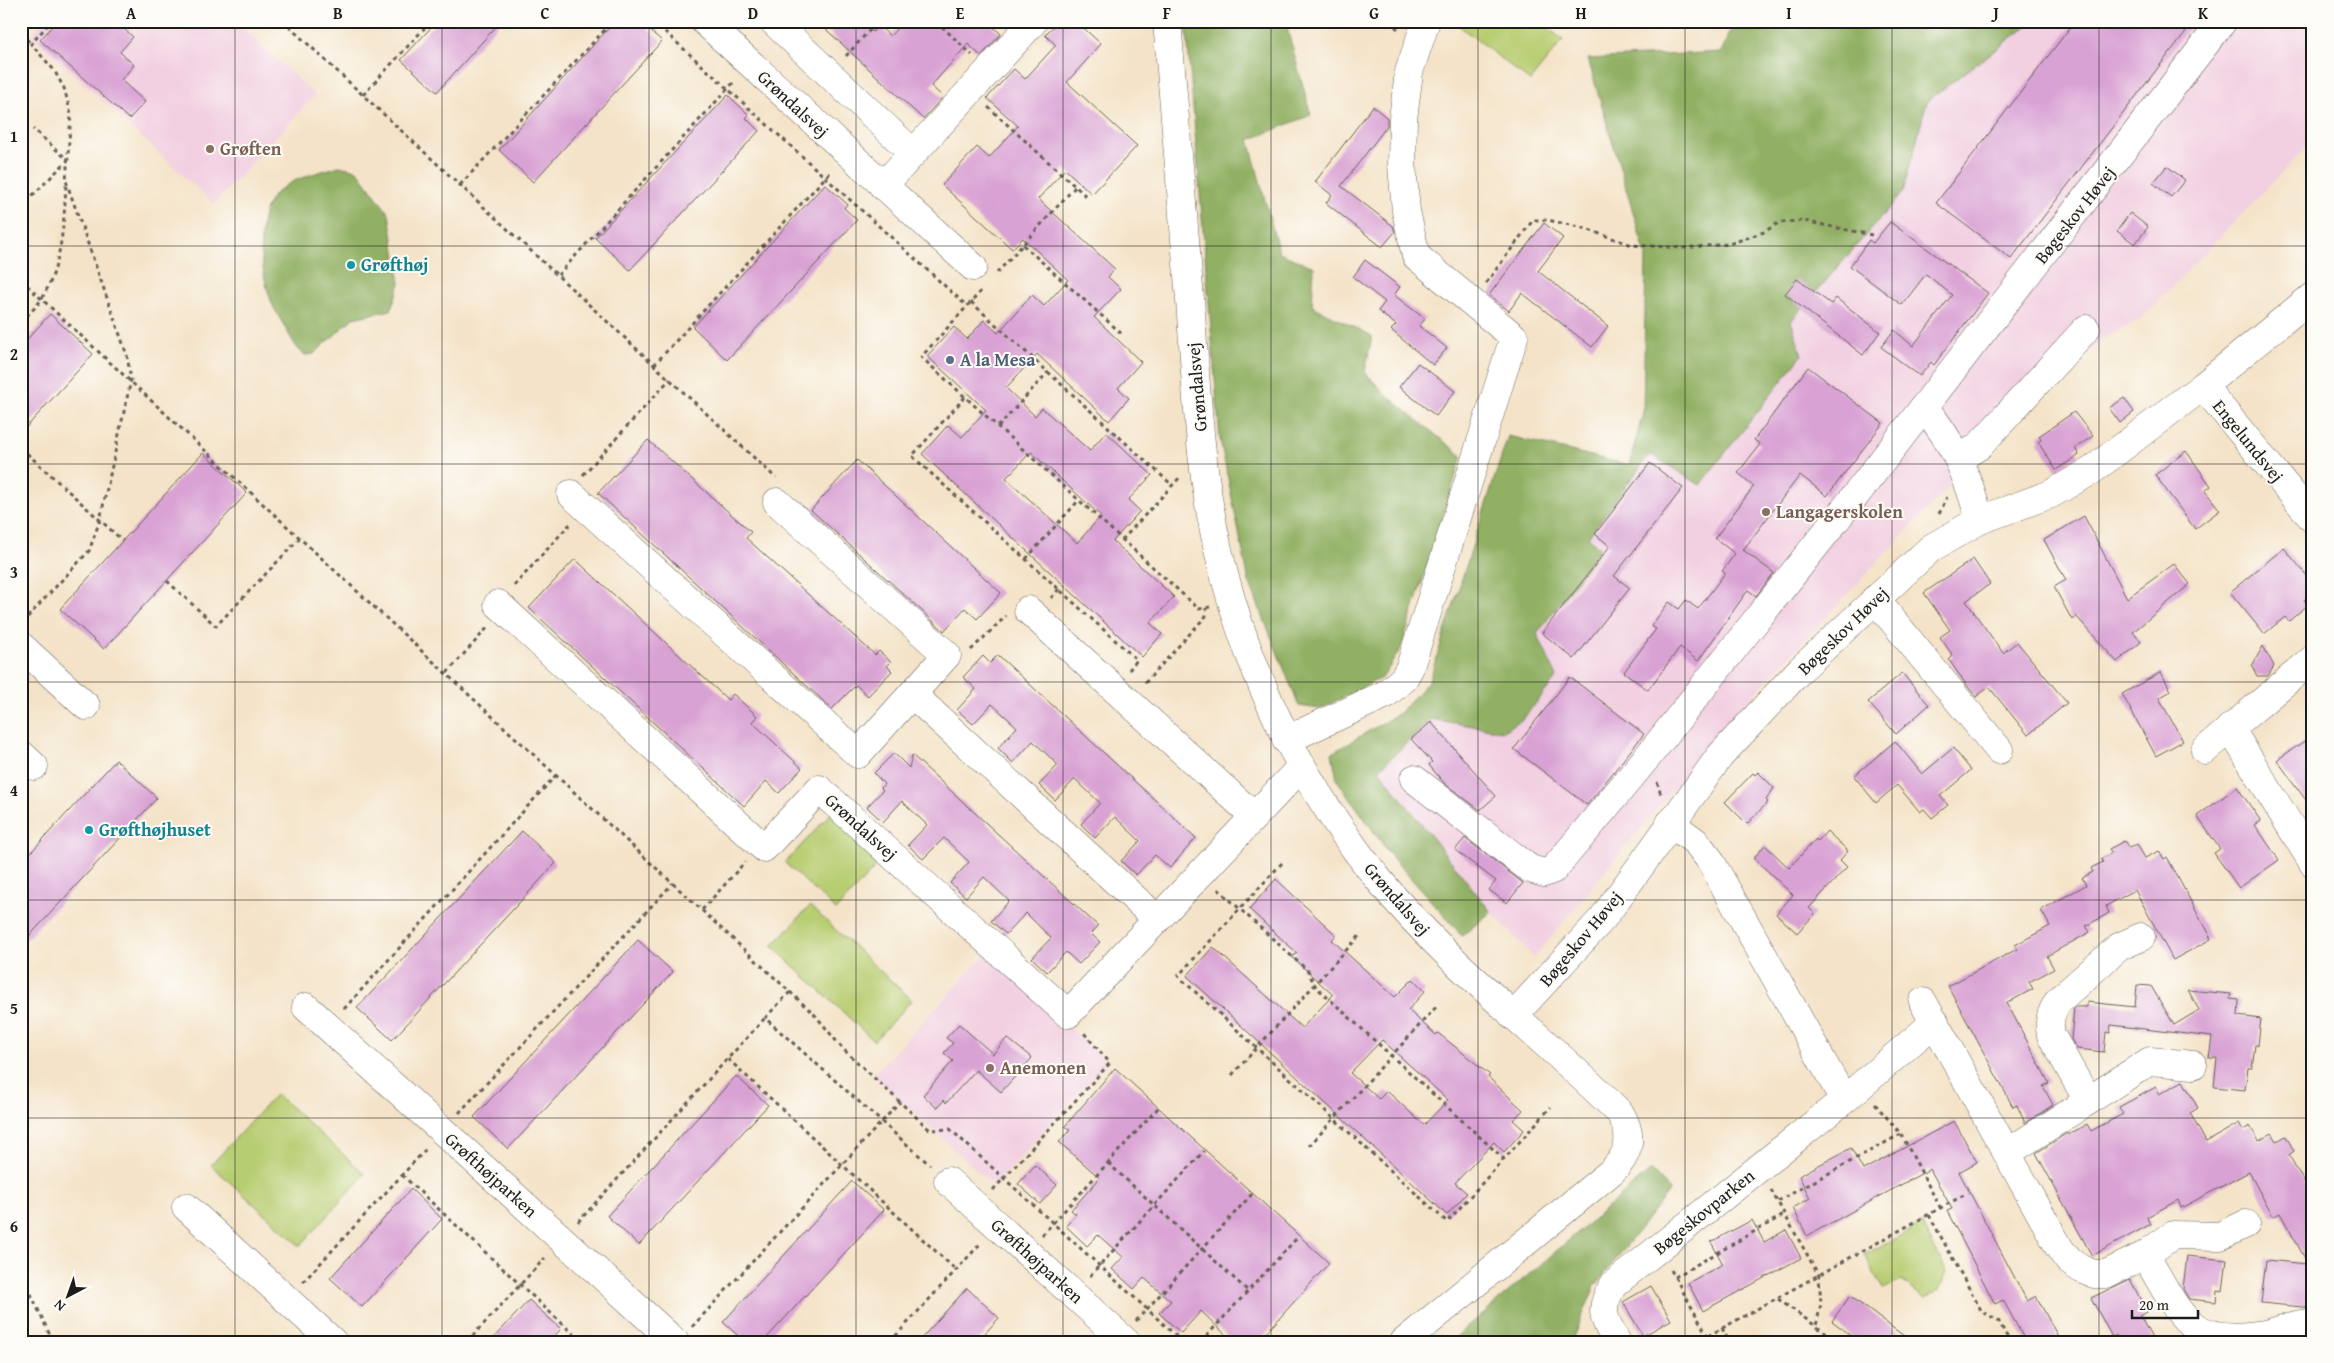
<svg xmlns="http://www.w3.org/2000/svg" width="2334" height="1363" font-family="'Gentium Book Plus',serif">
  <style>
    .built { fill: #f2cfe1 }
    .green { fill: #b7cd71; stroke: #6a7446 }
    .forest { fill: #91b063; stroke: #566640 }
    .building { fill: #d9a2d4; fill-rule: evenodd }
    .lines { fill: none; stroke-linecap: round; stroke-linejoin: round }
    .minor-casing { stroke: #686258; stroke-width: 29 }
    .path { stroke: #686258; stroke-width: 3; stroke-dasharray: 4 4; stroke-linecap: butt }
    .minor { stroke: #fff; stroke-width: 28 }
    .grid { fill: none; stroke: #1c1c1c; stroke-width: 1; stroke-opacity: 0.55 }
    .education-dot { fill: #8d6e63; stroke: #fdfcf7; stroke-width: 2 }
    .culture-dot { fill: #0f9aa8; stroke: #fdfcf7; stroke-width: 2 }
    .service-dot { fill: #5c6f8a; stroke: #fdfcf7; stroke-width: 2 }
    .labels { text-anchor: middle; stroke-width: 4; stroke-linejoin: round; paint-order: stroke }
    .street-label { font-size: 18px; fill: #1c1c1c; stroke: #fdfcf7 }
    .education-label { font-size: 18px; font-weight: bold; fill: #785e54; stroke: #fdfcf7; text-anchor: start }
    .culture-label { font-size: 18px; font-weight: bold; fill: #0d838f; stroke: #fdfcf7; text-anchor: start }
    .service-label { font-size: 18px; font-weight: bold; fill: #4e5e75; stroke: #fdfcf7; text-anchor: start }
    .neatline { fill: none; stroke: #1c1c1c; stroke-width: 2 }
    .grid-label { font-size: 16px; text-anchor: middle; font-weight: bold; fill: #1c1c1c }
  </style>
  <rect width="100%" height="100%" fill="#fdfcf7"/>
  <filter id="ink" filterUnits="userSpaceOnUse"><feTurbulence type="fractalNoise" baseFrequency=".02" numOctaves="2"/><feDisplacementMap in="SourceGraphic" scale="10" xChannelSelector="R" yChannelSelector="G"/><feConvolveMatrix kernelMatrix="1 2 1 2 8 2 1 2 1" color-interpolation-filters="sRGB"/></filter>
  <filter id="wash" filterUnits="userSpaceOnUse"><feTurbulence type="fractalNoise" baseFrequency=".0096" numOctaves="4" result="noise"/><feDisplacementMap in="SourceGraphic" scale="20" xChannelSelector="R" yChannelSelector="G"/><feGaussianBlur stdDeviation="1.12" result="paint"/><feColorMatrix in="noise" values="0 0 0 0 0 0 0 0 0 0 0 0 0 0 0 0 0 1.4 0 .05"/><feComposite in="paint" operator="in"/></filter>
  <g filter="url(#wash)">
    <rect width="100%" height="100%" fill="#f4e3c8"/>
    <g class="built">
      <path d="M43,21H235L315,95L214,204L31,35Z"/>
      <path d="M2034,21H2313V140L2142,318L2103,339L1974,460L1733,716L1534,958L1491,912L1378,770L1431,718L1503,731L1537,634L1600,548L1587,538L1651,454L1700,485L1790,321L1903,192L1927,101Z"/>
      <path d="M988,952L1107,1062L994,1186L873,1075Z"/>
    </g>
    <g class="green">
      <path d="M1462,21H1539L1563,40L1530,81L1458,25Z"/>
      <path d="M832,812L883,859L836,910L785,863Z"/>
      <path d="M810,906L912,1000L874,1041L772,946Z"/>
      <path d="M276,1094L365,1174L300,1246L211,1165Z"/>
      <path d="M1922,1224L1947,1272L1939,1290L1925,1299L1902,1281L1883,1289L1864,1255Z"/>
    </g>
    <g class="forest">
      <path d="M1186,21H1285L1311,115L1249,140L1279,253L1314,267L1312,306L1372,336L1365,372L1385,394L1462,456L1401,648L1383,677L1320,709L1299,706L1249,582L1220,439Z"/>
      <path d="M1735,21H2034L1927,101L1903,192L1791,321L1802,355L1700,485L1650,454L1588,537L1600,548L1537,634L1557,677L1523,719L1503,731L1431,719L1379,770L1491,912L1462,936L1391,856L1337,780L1332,753L1399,713L1429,681L1508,436L1629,465L1643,413L1646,256L1588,59L1721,52Z"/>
      <path d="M339,166L357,170L389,214L400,283L391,310L353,318L314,354L306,355C297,351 292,339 287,331C283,323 278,316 274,308C262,282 253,224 271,199C285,179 318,173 339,166Z"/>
      <path d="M1651,1170L1670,1190L1595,1286L1571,1342H1450Z"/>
    </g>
    <g id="blocks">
      <g class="building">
        <path d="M57,21H115L133,37L120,52L134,65L121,80L145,102L129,119L40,40Z"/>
        <path d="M437,21H501L437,92L401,60Z"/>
        <path d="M615,21H656L648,29L662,41L533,182L499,150Z"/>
        <path d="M817,21H861L873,32L878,25L890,36L904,21H987L1001,34L981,56L968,44L931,86L943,97L923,119Z"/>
        <path d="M1058,21H1076L1101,44L1067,82L1137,146L1092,194L1065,169L1038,199L1115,269L1108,277L1121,289L1094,317L1141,362L1118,388L1129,398L1109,421L1037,354L1006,388L1035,416L1042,408L1090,451L1106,432L1152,475L1128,500L1140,511L1113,541L1174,597L1150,623L1162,634L1142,657L922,454L948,425L962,437L986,410L927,356L954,327L967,339L984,320L998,333L1032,295L1044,306L1068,280L1023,238L1012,249L942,185L977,147L989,158L1018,126L987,98L1014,69L1025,79L1056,45L1045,35ZM1031,452L1101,516L1077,543L1006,478Z"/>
        <path d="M2075,21H2194L2011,259L1936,203Z"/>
        <path d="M728,95L749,115L746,118L759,131L630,270L595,238Z"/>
        <path d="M1373,106L1387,118V126L1341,186L1393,226L1395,232L1382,247L1326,203L1332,195L1315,182Z"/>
        <path d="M2167,166L2185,180L2171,197L2153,183Z"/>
        <path d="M825,184L847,204L844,208L857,220L727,360L693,327Z"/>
        <path d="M2130,213L2148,227L2135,244L2117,231Z"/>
        <path d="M1890,222L1988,293L1934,365L1931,362L1920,376L1881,347L1894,330L1913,346L1952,295L1926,274L1902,305L1850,266L1869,240L1873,243Z"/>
        <path d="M1544,223L1563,238L1538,271L1608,326L1592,347L1522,293L1509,311L1489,295Z"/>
        <path d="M1365,260L1400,287L1394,295L1425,319L1419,326L1447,348L1433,365L1391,330L1396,325L1378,311L1385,302L1353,277Z"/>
        <path d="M1797,279L1831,304L1836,298L1880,332L1863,355L1785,294Z"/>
        <path d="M50,314L93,354L21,433V346Z"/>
        <path d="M1418,363L1455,391L1436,416L1399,387Z"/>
        <path d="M1808,367L1883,423L1827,496L1800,475L1743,550L1774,573L1756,596L1748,590L1698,661L1680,647L1648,690L1624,672L1656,629L1651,626L1669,602L1679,609L1686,600L1698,609L1725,573L1722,571L1735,554L1715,538L1754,486L1738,473L1760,444L1754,440Z"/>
        <path d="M2124,398L2134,412L2120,423L2109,408Z"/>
        <path d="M2074,412L2093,436L2075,448L2079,455L2056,470L2038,442L2041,440L2039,436Z"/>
        <path d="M648,440L751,532L746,538L875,655L879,651L891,662L887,666L892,671L868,696L856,685L832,709L598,493Z"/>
        <path d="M2186,451L2211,486L2205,491L2220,510L2195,529L2155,475Z"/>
        <path d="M203,453L247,493L104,649L60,609Z"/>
        <path d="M857,460L1001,593L977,619L965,608L944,631L811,510Z"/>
        <path d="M1650,463L1683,488L1614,576L1630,588L1574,659L1542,633L1610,546L1595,534Z"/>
        <path d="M2084,516L2127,598L2174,564L2190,584L2133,632L2141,642L2117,662L2076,616L2072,620L2054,587L2066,580L2044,540Z"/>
        <path d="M2284,548L2313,583V593L2304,600L2308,605L2289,621L2285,617L2264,634L2230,592Z"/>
        <path d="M575,559L728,700L733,694L757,716L752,722L802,768L779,793L766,781L744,806L529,608Z"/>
        <path d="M1973,559L1990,584L1966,601L2003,653L2017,642L2067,703L2028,735L1989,687L1976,697L1965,683L1949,660L1953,656L1940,637L1950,630L1924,593Z"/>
        <path d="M2263,646L2274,666L2268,676H2257L2252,666Z"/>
        <path d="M998,655L1196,838L1170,868L1155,855L1136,875L1121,861L1140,841L1115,817L1095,838L1081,824L1100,803L1075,779L1055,800L1039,785L1058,765L1033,741L1013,763L998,748L1017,727L992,704L973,724L957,710L976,689L963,677L983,656L990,663Z"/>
        <path d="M2161,672L2171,691L2159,698L2183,741L2156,756L2122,694Z"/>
        <path d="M1902,673L1929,705L1896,734L1868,702Z"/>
        <path d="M1570,677L1644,734L1587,805L1514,749Z"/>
        <path d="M1431,722L1496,796L1480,810L1444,783L1429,765L1432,762L1411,739Z"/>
        <path d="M2313,735V810L2277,760Z"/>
        <path d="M1895,741L1922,774L1953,748L1971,770L1940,796L1948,805L1932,818L1924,809L1920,812L1897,785L1876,803L1854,776Z"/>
        <path d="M894,753L909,768L912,755L1098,926L1091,934L1100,942L1079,964L1066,952L1047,972L1032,958L1051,938L1026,913L1006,934L991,921L1009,901L984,877L966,897L950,883L969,862L944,838L923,859L908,845L927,825L902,801L883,822L867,807L883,790L881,788L884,784L874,773Z"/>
        <path d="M116,760L157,798L21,945V863Z"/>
        <path d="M1758,772L1774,788L1766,800L1768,802L1747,824L1725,802L1753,773L1755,775Z"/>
        <path d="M2237,787L2261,821L2255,825L2279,860L2239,888L2214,853L2220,849L2197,816Z"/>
        <path d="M522,831L556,863L392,1040L357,1008Z"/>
        <path d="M1827,831L1848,851L1840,860L1847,867L1809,908L1815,914L1797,933L1776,914L1793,895L1754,858L1765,845L1789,868L1816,839L1818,841Z"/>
        <path d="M1465,838L1523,883L1507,903L1489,890L1496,881L1455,850Z"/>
        <path d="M2124,841L2129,848L2137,844L2145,858L2159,851L2164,859L2167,857L2211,939L2173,960L2135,890L2106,906L2109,913L2086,926L2090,932L2047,956L2054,969L2029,982L2033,989L2007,1003L2049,1083L2043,1086L2053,1105L2025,1123L2017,1105L2013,1107L1948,986L2017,949L2015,945L2050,926L2041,910L2086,885L2082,878L2093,872L2091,868L2103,862L2101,859L2112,853L2109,849Z"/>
        <path d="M1276,879L1336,935L1332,940L1395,997L1413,979L1425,991L1408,1010L1436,1035L1438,1033L1490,1075L1488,1077L1523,1110L1513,1120L1524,1130L1504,1152L1494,1142L1455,1183L1467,1193L1447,1215L1187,976L1213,947L1302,1028L1333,995L1292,957L1297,953L1249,909ZM1382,1040L1448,1100L1424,1125L1387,1091L1379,1099L1350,1073Z"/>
        <path d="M638,940L673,972L508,1149L474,1117Z"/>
        <path d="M2137,985L2151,986L2174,1025L2199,1010L2188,990L2231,994L2230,999L2239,1000L2238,1016L2261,1019L2258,1045H2255L2252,1068H2248L2245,1090L2214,1087L2217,1058H2209L2212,1037L2111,1025L2110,1033L2106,1032L2104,1052L2077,1049L2071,1039L2074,1007H2087V1002L2135,1007Z"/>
        <path d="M959,1024L993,1054L1007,1038L1032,1058L1001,1092L976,1070L946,1103L944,1100L937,1108L923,1095L953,1061L944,1053L953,1043L946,1038Z"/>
        <path d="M1115,1068L1329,1263L1258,1342H1233L1201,1311L1181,1333L1159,1313L1171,1301L1144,1278L1134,1289L1112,1269L1123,1257L1098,1235L1087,1246L1066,1226L1076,1214L1071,1210L1100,1178L1059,1142L1070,1130L1065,1126Z"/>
        <path d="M736,1076L768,1105L639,1245L607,1216Z"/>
        <path d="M2183,1081L2198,1108L2190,1113L2206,1142L2239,1123L2243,1130L2250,1126L2259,1141L2272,1133L2277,1141L2286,1136L2294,1151L2289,1155L2313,1198V1308L2261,1303L2266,1260L2308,1264L2280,1213L2273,1217L2249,1172L2181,1208L2178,1200L2147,1217L2151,1224L2092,1256L2036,1153L2067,1133L2068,1135L2087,1124L2091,1131L2123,1114L2119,1107L2156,1087L2159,1094Z"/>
        <path d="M1954,1121L1977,1162L1959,1172L2027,1301L2036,1296L2061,1342H2026L2003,1300L1995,1304L1947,1211L1952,1209L1930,1169L1807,1236L1793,1208L1810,1198L1799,1176L1817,1166L1851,1148L1863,1170Z"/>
        <path d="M1035,1165L1057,1185L1040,1204L1018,1184Z"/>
        <path d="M852,1181L884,1210L763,1342H745L723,1322Z"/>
        <path d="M411,1189L442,1219L362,1307L330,1278Z"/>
        <path d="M1752,1220L1764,1242L1786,1230L1801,1258L1703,1311L1688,1283L1723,1264L1711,1242Z"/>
        <path d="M2187,1256L2227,1260L2223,1291L2217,1290L2216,1302L2189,1299L2183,1289Z"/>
        <path d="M2130,1279L2147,1312L2140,1316L2154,1342H2120L2116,1335L2112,1337L2091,1298Z"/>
        <path d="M1651,1286L1671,1320L1643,1336L1623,1302Z"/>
        <path d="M967,1288L999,1318L977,1342H918Z"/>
        <path d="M1850,1296L1912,1342H1860L1832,1321Z"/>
        <path d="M529,1300L561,1329L549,1342H490Z"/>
      </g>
    </g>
  </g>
  <g filter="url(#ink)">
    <use href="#blocks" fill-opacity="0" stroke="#686258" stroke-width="1"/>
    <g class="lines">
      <g class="minor-casing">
        <g id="minor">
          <path d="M704,21L973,267"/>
          <path d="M773,21L913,153"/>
          <path d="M1167,21C1175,114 1182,207 1190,300C1195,368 1198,437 1209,504C1232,641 1292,773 1379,880C1450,967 1540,1034 1620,1113C1634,1136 1630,1154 1611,1172L1404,1342"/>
          <path d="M883,186L1034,21"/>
          <path d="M2203,386L2313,519"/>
          <path d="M1924,407C1955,445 1966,472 1980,520"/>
          <path d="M1960,458L1979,446L2086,329"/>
          <path d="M571,494L858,754L947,655L777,502"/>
          <path d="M1875,599L1999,750"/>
          <path d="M498,604L764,848L819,789L1068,1014L1302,766"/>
          <path d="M1028,610L1254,816"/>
          <path d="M21,646L86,706"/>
          <path d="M912,694L1157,919"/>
          <path d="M2230,728L2313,863"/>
          <path d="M1286,740L1386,694L1404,678L1410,667L1514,337L1416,256L1406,211L1402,165L1403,119L1409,72L1426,21"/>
          <path d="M2205,750L2313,659"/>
          <path d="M21,754L34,766"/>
          <path d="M1414,779L1530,869L1544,873L1554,869L1649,755L1855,496L2223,21"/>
          <path d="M1670,823L1696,842L1710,860L1844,1100"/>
          <path d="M1923,1002L2060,1249L2069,1261L2081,1269L2094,1274H2106L2145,1255L2173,1235L2220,1236L2246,1224"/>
          <path d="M306,1007L675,1342"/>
          <path d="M1513,1016L1603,918L1720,756L1800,670L1931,548L1980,520L2051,494L2091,471L2203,386L2313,296"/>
          <path d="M2088,1101L2051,1035C2048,1021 2051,1013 2058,1001L2119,947L2141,937"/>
          <path d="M2007,1153L2150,1061L2193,1065"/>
          <path d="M948,1181L1126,1342"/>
          <path d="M186,1207L333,1342"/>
          <path d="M2145,1255C2181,1314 2185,1347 2264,1334C2281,1331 2295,1322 2313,1324"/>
          <path d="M1617,1342C1603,1318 1598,1309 1614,1284L1844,1100L1935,1022"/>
        </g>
      </g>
      <g class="path">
        <path d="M283,21L776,478"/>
        <path d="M653,21L967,306"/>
        <path d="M936,21L972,55"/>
        <path d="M1389,21L1398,29"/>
        <path d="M21,33L31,44"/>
        <path d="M846,56L878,21"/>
        <path d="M363,95L431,21"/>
        <path d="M988,107L1087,197"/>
        <path d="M460,185L613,21"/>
        <path d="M21,207L68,160L33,129"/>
        <path d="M1023,245L1122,334"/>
        <path d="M997,273L1076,186"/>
        <path d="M558,275L734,82"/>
        <path d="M21,280L790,992L765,1018L930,1165"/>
        <path d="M1486,283L1533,220H1548L1583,228L1632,245L1683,248L1729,244L1764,232L1780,222L1804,221L1872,235"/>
        <path d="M981,291L921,357L1199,609L1210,607"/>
        <path d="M971,302L1172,485"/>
        <path d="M21,322C28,314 37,307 42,298C62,266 64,221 66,184"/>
        <path d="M654,365L832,170"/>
        <path d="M965,397L912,456L1137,660L1129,670"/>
        <path d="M998,427L1048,372"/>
        <path d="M21,448L123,541"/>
        <path d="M583,475L670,379"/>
        <path d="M1939,514L1947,497"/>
        <path d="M1122,540L1181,476"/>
        <path d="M1026,559L1079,500"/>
        <path d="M167,581L216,626L301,537"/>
        <path d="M514,586L570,524"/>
        <path d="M1051,598L1059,589"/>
        <path d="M22,623L89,551L100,520L131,380L127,355L66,181L71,114L64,88L54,70L31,44L51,21"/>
        <path d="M971,650L1006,616"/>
        <path d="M447,673L488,627"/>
        <path d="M1145,683L1206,616V608"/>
        <path d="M1657,782L1661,795"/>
        <path d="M1282,863L1178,976L1447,1222L1551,1107"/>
        <path d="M2312,886L2310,906L2313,915"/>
        <path d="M1218,889L1309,972L1314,985L1504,1159"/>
        <path d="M702,910L745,862"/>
        <path d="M790,992L816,1016L842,1048L930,1130L950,1129L1183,1342"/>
        <path d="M344,1009L557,774"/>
        <path d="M728,1059L956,1270"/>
        <path d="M1232,1075L1360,935"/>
        <path d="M1875,1104L1901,1134L1941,1209"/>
        <path d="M459,1113L673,883"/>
        <path d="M1309,1146L1437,1006"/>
        <path d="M1108,1163L1248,1291"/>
        <path d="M402,1175L582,1342"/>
        <path d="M993,1190L1110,1063L1083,1032"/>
        <path d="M1771,1190L1819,1276L1821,1304L1816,1326"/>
        <path d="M1778,1201L1901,1134"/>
        <path d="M1929,1215L1982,1312L1998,1320L2010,1342"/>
        <path d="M578,1222L765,1018"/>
        <path d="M1042,1235L1158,1108"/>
        <path d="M1671,1270L1711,1342"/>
        <path d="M21,1272L53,1342"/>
        <path d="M1090,1276L1204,1151"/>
        <path d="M1675,1277L1785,1214"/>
        <path d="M303,1282L426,1149"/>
        <path d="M1778,1299L1838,1342"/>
        <path d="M1136,1321L1252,1194"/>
        <path d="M692,1327L900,1102"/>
        <path d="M1722,1328L1729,1342"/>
        <path d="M1708,1336L1964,1195"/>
        <path d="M467,1342L545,1258"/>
        <path d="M890,1342L981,1243"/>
        <path d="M1201,1342L1297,1238"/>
      </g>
      <use href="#minor" class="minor"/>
    </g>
  </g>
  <path class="grid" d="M235,21V1342M442,21V1342M649,21V1342M856,21V1342M1063,21V1342M1271,21V1342M1478,21V1342M1685,21V1342M1892,21V1342M2099,21V1342M21,246H2313M21,464H2313M21,682H2313M21,900H2313M21,1118H2313"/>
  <g class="education-dot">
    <circle cx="210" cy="149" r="5"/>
    <circle cx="1766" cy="512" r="5"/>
    <circle cx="990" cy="1068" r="5"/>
  </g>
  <g class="culture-dot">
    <circle cx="351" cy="265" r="5"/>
    <circle cx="89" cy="830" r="5"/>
  </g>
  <circle class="service-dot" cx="950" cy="360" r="5"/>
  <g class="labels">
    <g class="street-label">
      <text transform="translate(793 104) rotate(43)" y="6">Grøndalsvej</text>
      <text transform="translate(2075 215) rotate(-52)" y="6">Bøgeskov Høvej</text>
      <text transform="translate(1197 387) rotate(-95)" y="6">Grøndalsvej</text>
      <text transform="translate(2248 441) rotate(51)" y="6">Engelundsvej</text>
      <text transform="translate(1843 631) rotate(-44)" y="6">Bøgeskov Høvej</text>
      <text transform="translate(861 827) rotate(42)" y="6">Grøndalsvej</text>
      <text transform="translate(1397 899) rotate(49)" y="6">Grøndalsvej</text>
      <text transform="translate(1581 939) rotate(-50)" y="6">Bøgeskov Høvej</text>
      <text transform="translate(491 1175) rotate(42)" y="6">Grøfthøjparken</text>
      <text transform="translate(1704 1212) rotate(-39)" y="6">Bøgeskovparken</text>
      <text transform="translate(1037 1261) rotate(42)" y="6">Grøfthøjparken</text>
    </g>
    <g class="education-label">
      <text x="220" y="155">Grøften</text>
      <text x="1776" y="518">Langagerskolen</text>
      <text x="1000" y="1074">Anemonen</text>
    </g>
    <g class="culture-label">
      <text x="361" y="271">Grøfthøj</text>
      <text x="99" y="836">Grøfthøjhuset</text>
    </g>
    <g class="service-label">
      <text x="960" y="366">A la Mesa</text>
    </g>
  </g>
  <rect width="2334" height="1363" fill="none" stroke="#fdfcf7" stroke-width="55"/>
  <g transform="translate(68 1296) rotate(221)" stroke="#fdfcf7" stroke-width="4" paint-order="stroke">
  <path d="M0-4L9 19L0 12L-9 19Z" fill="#1c1c1c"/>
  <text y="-8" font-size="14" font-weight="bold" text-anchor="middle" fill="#1c1c1c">N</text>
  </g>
  <path d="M2132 1310v8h66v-8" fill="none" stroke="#1c1c1c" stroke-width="2.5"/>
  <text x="2139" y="1310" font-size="15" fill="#1c1c1c" stroke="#fdfcf7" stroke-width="4" paint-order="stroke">20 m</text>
  <rect x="28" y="28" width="2278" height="1308" class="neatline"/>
  <g class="grid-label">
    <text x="131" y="19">A</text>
    <text x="338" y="19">B</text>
    <text x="545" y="19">C</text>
    <text x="753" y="19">D</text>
    <text x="960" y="19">E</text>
    <text x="1167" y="19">F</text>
    <text x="1374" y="19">G</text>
    <text x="1581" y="19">H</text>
    <text x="1789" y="19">I</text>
    <text x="1996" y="19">J</text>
    <text x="2203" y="19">K</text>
    <text x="14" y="142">1</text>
    <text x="14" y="360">2</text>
    <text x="14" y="578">3</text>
    <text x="14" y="796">4</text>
    <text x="14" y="1014">5</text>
    <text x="14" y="1232">6</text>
  </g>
</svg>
